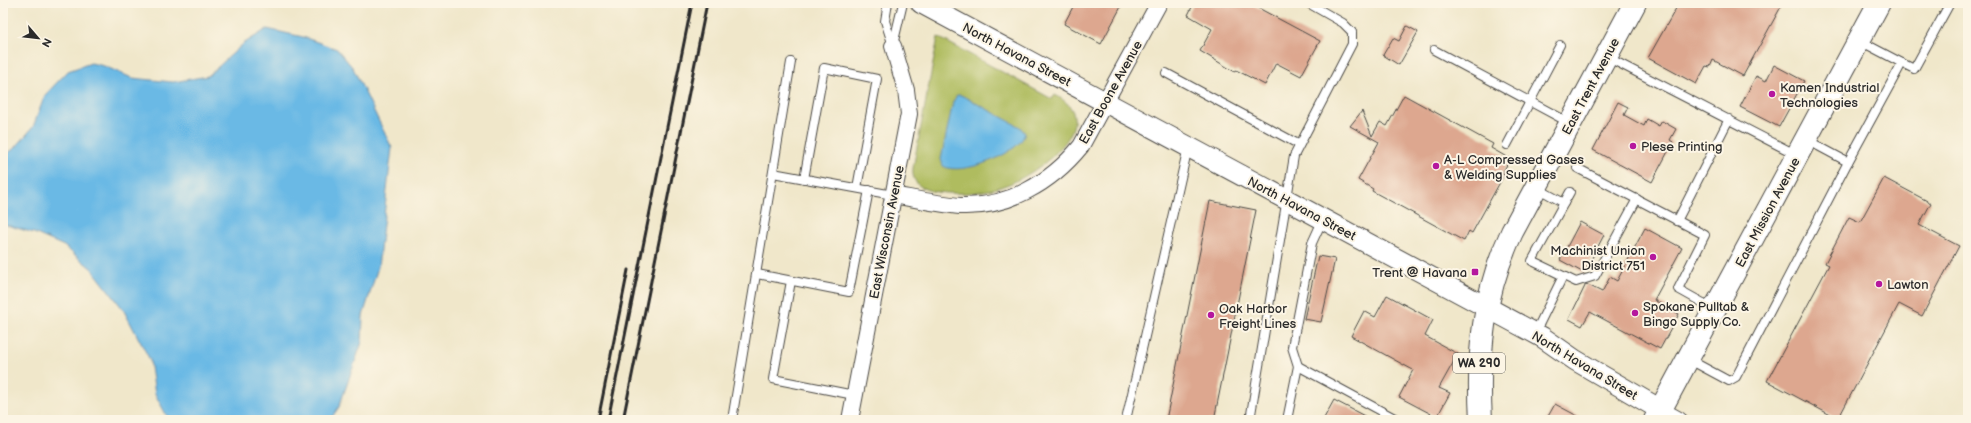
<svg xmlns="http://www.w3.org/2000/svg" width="1971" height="423" font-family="'Balsamiq Sans',sans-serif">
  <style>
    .green { fill: #afbc5f; stroke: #6d7445 }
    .water { fill: #6bb9e5; stroke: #4b7288 }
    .building { fill: #dda78f }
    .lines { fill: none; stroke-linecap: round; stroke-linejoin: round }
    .service-casing { stroke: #494743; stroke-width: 10 }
    .minor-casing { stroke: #494743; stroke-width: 18 }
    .tertiary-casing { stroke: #494743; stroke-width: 22 }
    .primary-casing { stroke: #494743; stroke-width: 24 }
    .service { stroke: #fff; stroke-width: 8 }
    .minor { stroke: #fff; stroke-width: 16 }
    .tertiary { stroke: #fff; stroke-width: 20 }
    .primary { stroke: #fff; stroke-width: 22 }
    .rail { stroke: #2b2b2b; stroke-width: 3 }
    .poi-dot { fill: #b5179e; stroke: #fcf5e5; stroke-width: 1.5 }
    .labels { text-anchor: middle; stroke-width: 4; stroke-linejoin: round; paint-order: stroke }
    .shield { fill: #fcf5e5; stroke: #6a6863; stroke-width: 1 }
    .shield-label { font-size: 12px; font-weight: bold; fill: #2b2b2b }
    .street-label { font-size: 13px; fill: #2b2b2b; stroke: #fcf5e5 }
    .poi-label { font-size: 13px; fill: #2b2b2b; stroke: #fcf5e5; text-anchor: start }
  </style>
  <rect width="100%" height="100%" fill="#fcf5e5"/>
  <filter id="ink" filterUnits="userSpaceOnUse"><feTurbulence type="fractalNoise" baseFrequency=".025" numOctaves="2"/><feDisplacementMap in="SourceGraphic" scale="8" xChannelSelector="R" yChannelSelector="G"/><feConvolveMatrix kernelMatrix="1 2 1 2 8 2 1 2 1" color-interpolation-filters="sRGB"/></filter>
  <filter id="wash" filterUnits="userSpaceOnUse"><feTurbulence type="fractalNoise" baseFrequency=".012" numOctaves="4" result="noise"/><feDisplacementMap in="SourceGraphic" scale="16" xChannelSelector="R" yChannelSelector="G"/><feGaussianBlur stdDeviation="0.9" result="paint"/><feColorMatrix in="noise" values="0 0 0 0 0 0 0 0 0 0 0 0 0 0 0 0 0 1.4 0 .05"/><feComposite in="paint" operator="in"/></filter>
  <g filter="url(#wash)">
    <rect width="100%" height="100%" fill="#f0e7ca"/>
    <path class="green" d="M938,37L1052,99L1055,95C1108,122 1038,173 1009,184C986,193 962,195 937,192C923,190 911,184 913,168Z"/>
    <g class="water">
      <path d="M267,29L303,37L337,49L353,68L392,148L378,267L363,316L362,342L339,407L330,420H169L155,394L150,360L123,309L92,269L64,246L34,233L3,224V157L16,147L33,127L45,95L68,71L91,63L104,66L132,78L173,82L208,76L243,44Z"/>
      <path d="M957,95H961L1020,127L1025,133C1021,154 960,177 943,166L941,159L953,102Z"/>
    </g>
    <g id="blocks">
      <g class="building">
        <path d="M1075,3H1123L1101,44L1064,24Z"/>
        <path d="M1194,3H1249L1320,41L1301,76L1276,63L1265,85L1236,70L1235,72L1200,51L1212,29L1188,15Z"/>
        <path d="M1679,3H1783L1743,76L1713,60L1710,67L1706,66L1696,84L1648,58Z"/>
        <path d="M1407,26L1418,32L1399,65L1383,55L1393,38L1399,41Z"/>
        <path d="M1774,65L1804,81L1779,127L1740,107L1756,76L1766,81Z"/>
        <path d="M1404,95L1493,144L1491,148L1510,159L1502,174L1504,175L1472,233L1469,231L1464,241L1372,191L1373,189L1358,180L1379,142L1350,126L1362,111L1372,136L1380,122L1387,126Z"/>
        <path d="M1618,102L1628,107L1624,115L1644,126L1647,119L1659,126L1662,121L1676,129L1670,140L1673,142L1652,182L1593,150Z"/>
        <path d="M1884,178L1931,203L1919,225L1959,246L1922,316L1899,304L1838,419L1767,381L1829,265L1825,263L1849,217L1860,222Z"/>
        <path d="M1210,201L1256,210L1214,420H1166Z"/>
        <path d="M1580,222L1604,235L1584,273L1560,260Z"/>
        <path d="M1645,228L1682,248L1654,300L1679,314L1660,349L1590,312L1582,326L1569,319L1586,284L1602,292L1610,277L1617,281Z"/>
        <path d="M1318,256L1335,259L1321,322L1304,319Z"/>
        <path d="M1387,295L1433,320L1425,336L1458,354L1439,388L1450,393L1437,417L1399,397L1413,370L1351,336L1364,311L1375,317Z"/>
        <path d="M1334,400L1372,420H1323Z"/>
        <path d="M1555,404L1585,420H1546Z"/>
      </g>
    </g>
  </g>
  <g filter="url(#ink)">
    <use href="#blocks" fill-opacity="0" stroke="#494743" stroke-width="1"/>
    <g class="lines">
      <g class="service-casing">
        <g id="service">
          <path d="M888,3L885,21L893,46"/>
          <path d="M893,45L903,3"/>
          <path d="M1434,50L1570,123"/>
          <path d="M1607,57L1797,155"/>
          <path d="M1902,63L1914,69L1950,3"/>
          <path d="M1166,73L1298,144"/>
          <path d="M1507,145L1560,45"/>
          <path d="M1848,162L1902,63L1860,41"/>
          <path d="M1577,168L1705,235L1678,289L1714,309"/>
          <path d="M773,173L893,195"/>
          <path d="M804,179L824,68L877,79L857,188"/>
          <path d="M1537,188L1564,203"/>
          <path d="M1570,192L1532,261L1576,282L1595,276L1637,199"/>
          <path d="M1677,221L1729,119"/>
          <path d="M757,274L849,292L869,190"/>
          <path d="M791,281L773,379L854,395"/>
          <path d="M1535,333L1563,276"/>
          <path d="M1688,359L1729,381L1736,377L1848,162L1807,140"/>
          <path d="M1298,366L1398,420"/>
          <path d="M732,420L791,62"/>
          <path d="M1126,420L1188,147"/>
          <path d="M1250,420L1294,156L1352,44V32L1343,23L1308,3"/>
          <path d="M1287,420L1298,366L1292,347L1312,243L1323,219"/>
        </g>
      </g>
      <g class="minor-casing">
        <g id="minor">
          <path d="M893,195C915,199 937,204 960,206C1008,208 1051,183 1081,146L1159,3"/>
          <path d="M1661,410L1679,420"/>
          <path d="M850,420L909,114L906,90L893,46"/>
        </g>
      </g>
      <g class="tertiary-casing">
        <path id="tertiary" d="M921,3L1542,337L1575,360L1661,410"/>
      </g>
      <g class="primary-casing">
        <g id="primary">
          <path d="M1481,420C1477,353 1483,294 1512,232L1635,3"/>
          <path d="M1655,420L1879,3"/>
        </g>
      </g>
      <use href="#service" class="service"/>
      <use href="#minor" class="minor"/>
      <use href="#tertiary" class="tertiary"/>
      <use href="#primary" class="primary"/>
      <g class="rail">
        <path d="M598,420L628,270"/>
        <path d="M608,420L692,3"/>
        <path d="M623,420L707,3"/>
      </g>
    </g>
  </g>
  <g class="poi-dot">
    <circle cx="1772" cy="94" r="4"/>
    <circle cx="1633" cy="146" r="4"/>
    <circle cx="1436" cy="166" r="4"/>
    <circle cx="1653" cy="257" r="4"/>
    <rect x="1471" y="268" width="8" height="8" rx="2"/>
    <circle cx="1879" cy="284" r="4"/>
    <circle cx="1635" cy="313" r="4"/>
    <circle cx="1211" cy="315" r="4"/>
  </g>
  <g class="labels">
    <rect class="shield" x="1453" y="353" width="52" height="20" rx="3"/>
    <g class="shield-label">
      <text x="1479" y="367">WA 290</text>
    </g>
    <g class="street-label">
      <text transform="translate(1017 54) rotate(28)" y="5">North Havana Street</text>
      <text transform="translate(1590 86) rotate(-62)" y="5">East Trent Avenue</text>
      <text transform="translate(1110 92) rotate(-61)" y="5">East Boone Avenue</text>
      <text transform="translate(1302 208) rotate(28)" y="5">North Havana Street</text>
      <text transform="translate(1767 212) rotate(-62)" y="5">East Mission Avenue</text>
      <text transform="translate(886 232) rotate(-79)" y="5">East Wisconsin Avenue</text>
      <text transform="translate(1585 365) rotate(31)" y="5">North Havana Street</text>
    </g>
    <g class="poi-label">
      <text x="1780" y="92">Kamen Industrial<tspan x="1780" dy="15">Technologies</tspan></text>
      <text x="1641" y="151">Plese Printing</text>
      <text x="1444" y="164">A-L Compressed Gases<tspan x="1444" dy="15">&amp; Welding Supplies</tspan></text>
      <text x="1645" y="255" text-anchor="end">Machinist Union<tspan x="1645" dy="15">District 751</tspan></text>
      <text x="1467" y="277" text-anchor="end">Trent @ Havana</text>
      <text x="1887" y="289">Lawton</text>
      <text x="1643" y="311">Spokane Pulltab &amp;<tspan x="1643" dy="15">Bingo Supply Co.</tspan></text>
      <text x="1219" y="313">Oak Harbor<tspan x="1219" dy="15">Freight Lines</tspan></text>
    </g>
  </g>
  <rect width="1971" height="423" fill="none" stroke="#fcf5e5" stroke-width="16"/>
  <g transform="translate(38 38) rotate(118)" stroke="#fcf5e5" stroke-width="3" paint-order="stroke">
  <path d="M0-3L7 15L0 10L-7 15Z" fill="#2b2b2b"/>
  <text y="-6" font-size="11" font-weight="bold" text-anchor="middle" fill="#2b2b2b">N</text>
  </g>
</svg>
